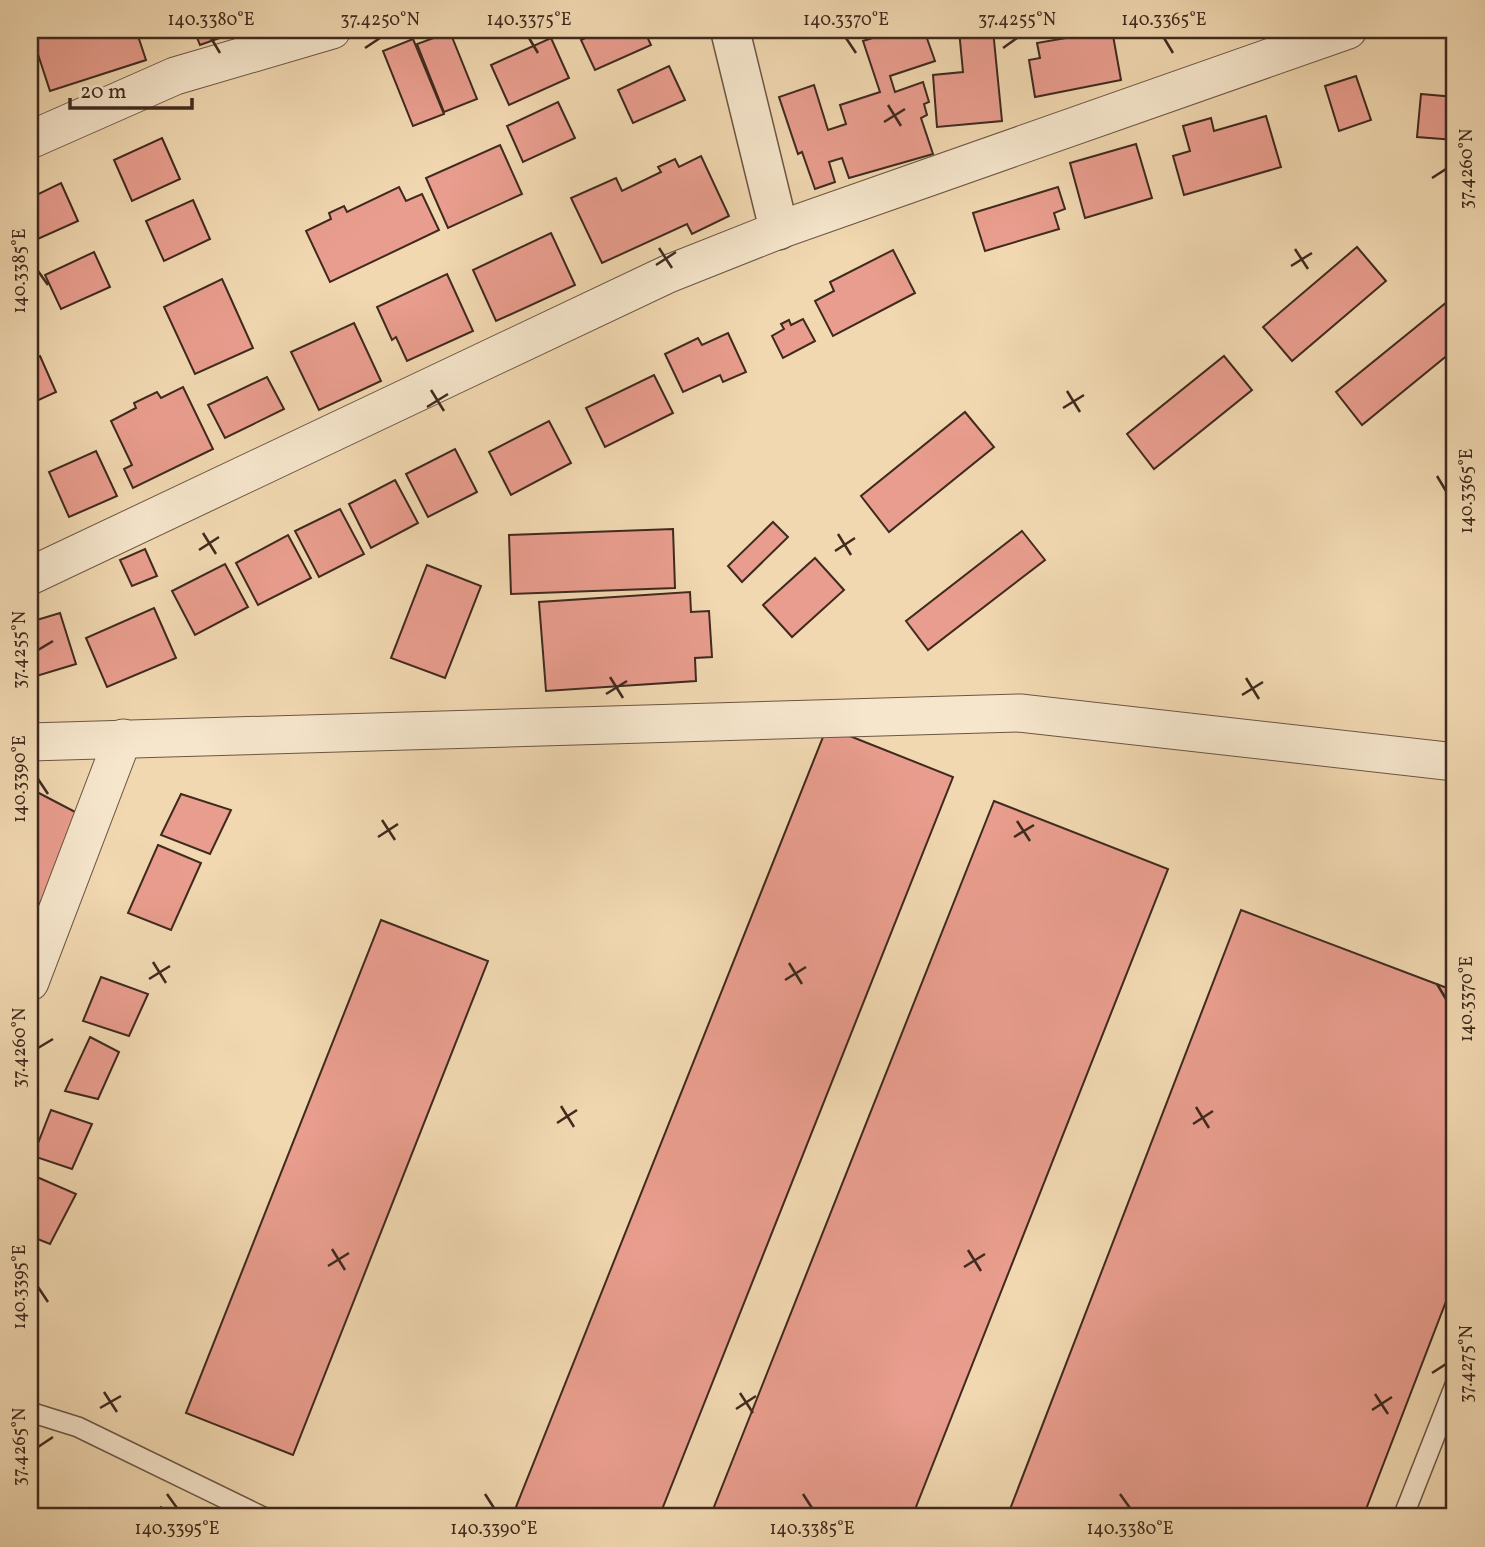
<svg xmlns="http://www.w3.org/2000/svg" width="1485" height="1547" font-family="Vollkorn,serif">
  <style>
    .building { fill: #e99d8e; stroke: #3f2a1e; stroke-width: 2 }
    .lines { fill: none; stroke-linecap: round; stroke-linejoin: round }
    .service-casing { stroke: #6c5643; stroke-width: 22 }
    .minor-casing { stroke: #6c5643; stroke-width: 39 }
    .tertiary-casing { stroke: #6c5643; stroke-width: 41 }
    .service { stroke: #f6e6cc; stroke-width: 19 }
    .minor { stroke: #f6e6cc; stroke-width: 37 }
    .tertiary { stroke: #f6e6cc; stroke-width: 38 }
    .ticks { fill: none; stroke: #3f2a1e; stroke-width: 2.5 }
    .neatline { fill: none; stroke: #3f2a1e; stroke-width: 2.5 }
    .ticks-label { font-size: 18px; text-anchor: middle; fill: #3f2a1e }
  </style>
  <rect width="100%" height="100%" fill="#f1d8b1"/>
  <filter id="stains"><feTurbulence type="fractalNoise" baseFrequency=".00286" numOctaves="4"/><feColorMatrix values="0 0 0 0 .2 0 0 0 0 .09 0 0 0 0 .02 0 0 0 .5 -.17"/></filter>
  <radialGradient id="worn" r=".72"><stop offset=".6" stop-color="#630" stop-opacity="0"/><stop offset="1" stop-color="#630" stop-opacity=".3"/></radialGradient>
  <g class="building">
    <path d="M30,30H136L146,60L50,91Z"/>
    <path d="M194,30H242L200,45Z"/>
    <path d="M602,30H644L651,45L595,70L581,40Z"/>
    <path d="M898,30H924L935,61L890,76L895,92L923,82L929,102L924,104L927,115L921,118L933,154L849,178L842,158L829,162L835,182L815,189L802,152L798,154L779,97L814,85L828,130L846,124L840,105L880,92L863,41Z"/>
    <path d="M959,30H993L1002,121L937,127L933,75L963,72Z"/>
    <path d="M1112,30L1121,80L1035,97L1029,60L1040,58L1037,43Z"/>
    <path d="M450,32L477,99L444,112L417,44Z"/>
    <path d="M551,38L569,78L509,105L491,65Z"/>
    <path d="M413,39L444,114L413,126L383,51Z"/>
    <path d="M669,66L685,100L633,123L618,90Z"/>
    <path d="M1356,76L1371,120L1339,131L1325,86Z"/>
    <path d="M1421,94L1455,97V140L1417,137Z"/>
    <path d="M558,102L575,138L523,162L507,126Z"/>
    <path d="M1266,116L1281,167L1184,195L1173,156L1190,151L1183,126L1211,118L1214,131Z"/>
    <path d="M162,138L180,179L132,201L114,160Z"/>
    <path d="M1136,144L1152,198L1085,218L1070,163Z"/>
    <path d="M500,145L522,194L448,228L426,178Z"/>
    <path d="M701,156L729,216L692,234L687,224L602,263L571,198L616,178L622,191L661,172L658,167L675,159L679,167Z"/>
    <path d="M61,183L78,221L31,242L30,198Z"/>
    <path d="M399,187L406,201L422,194L439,230L330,282L306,231L331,219L329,213L344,206L347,212Z"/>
    <path d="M1058,187L1065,209L1054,213L1059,229L985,251L973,213Z"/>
    <path d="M193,200L210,239L164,261L146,221Z"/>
    <path d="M551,233L575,285L496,321L473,270Z"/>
    <path d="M1357,247L1386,281L1292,361L1263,327Z"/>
    <path d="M893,250L915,293L833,336L815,301L834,291L830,282Z"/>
    <path d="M94,252L110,287L61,309L45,275Z"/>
    <path d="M447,274L473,331L407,361L396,337L392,340L377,307Z"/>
    <path d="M222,279L253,348L195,374L164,307Z"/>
    <path d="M1453,297L1455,349L1362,425L1336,392Z"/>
    <path d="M803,319L815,341L783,358L772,336L784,329L781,324L789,320L791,325Z"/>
    <path d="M354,323L381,381L319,410L291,352Z"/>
    <path d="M728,333L746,372L723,382L720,375L683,392L665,354L698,338L702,345Z"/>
    <path d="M40,356L56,392L30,404V361Z"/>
    <path d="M1224,356L1252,390L1154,469L1127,434Z"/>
    <path d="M654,375L673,413L605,447L586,408Z"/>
    <path d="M267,377L284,409L225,438L208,405Z"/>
    <path d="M183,387L213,449L133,488L124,469L132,465L111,421L136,408L134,403L157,392L161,398Z"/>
    <path d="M965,412L994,447L889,532L861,496Z"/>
    <path d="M549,421L571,463L511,495L489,452Z"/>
    <path d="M455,449L477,492L428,517L406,474Z"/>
    <path d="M96,451L117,496L69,517L49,472Z"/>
    <path d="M395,480L418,523L371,548L349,504Z"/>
    <path d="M340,509L364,554L319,577L295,531Z"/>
    <path d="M773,522L788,537L742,582L728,566Z"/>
    <path d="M673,529L675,588L511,594L509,535Z"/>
    <path d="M1022,531L1045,560L928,650L906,621Z"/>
    <path d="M288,535L311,578L258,605L236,563Z"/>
    <path d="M145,549L157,576L132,586L120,560Z"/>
    <path d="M815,558L844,590L792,637L763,605Z"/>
    <path d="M225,564L248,607L195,635L172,591Z"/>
    <path d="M427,565L481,586L445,678L391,658Z"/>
    <path d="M690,592L691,612L709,611L712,657L695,658L696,681L546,691L539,602Z"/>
    <path d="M154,608L176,658L107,687L86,638Z"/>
    <path d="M60,613L76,664L30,678V622Z"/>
    <path d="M827,727L953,777L659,1517H512Z"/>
    <path d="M35,791L81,815L33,919L30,918V802Z"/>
    <path d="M181,794L231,810L210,854L161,835Z"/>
    <path d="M994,801L1168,869L912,1517H710Z"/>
    <path d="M158,845L201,863L171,930L128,913Z"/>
    <path d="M1241,910L1455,991V1278L1363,1517H1007Z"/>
    <path d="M381,920L488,961L293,1455L186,1413Z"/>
    <path d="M101,977L148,994L129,1036L83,1021Z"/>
    <path d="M90,1037L119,1052L98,1099L65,1091Z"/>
    <path d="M51,1110L92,1124L72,1169L33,1156Z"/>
    <path d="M30,1174L76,1194L50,1244L30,1236Z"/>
    <path d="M161,1507L168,1517H146Z"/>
  </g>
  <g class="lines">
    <g class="service-casing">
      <g id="service">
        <path d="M30,1412L78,1427L263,1517"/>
        <path d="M1403,1517L1455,1385"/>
      </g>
    </g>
    <g class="minor-casing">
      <g id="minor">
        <path d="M30,140L175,76L332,30"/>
        <path d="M30,576L668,274L779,230L1348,30"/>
        <path d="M30,742L1020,713L1455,762"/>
        <path d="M30,982L123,738"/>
      </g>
    </g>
    <g class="tertiary-casing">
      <path id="tertiary" d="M730,30L779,230"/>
    </g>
    <use href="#service" class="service"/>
    <use href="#minor" class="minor"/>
    <use href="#tertiary" class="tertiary"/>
  </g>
  <path class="ticks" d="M211,38L220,53M529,38L538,53M846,38L856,53M1164,38L1173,53M365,48L380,38M1003,48L1017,38M888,105L901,126M884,122L905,109M1432,178L1446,169M659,248L672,268M1295,249L1308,269M656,265L676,252M1291,266L1312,253M38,271L48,285M431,390L444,411M1067,391L1080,412M427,407L448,394M1063,408L1084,395M1437,476L1446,491M203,533L216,554M838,534L851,555M199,550L219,537M835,551L855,538M38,650L53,641M610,677L623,698M1246,678L1259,699M606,694L627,681M1242,695L1263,682M38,779L48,794M382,820L395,840M1017,821L1030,841M378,837L398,824M1014,837L1034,825M153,962L166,983M789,963L802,984M149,979L170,966M785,980L806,967M1437,984L1446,999M38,1048L53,1039M561,1106L574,1127M1196,1107L1209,1128M557,1123L577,1110M1193,1124L1213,1111M332,1249L345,1270M968,1250L981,1271M328,1266L349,1253M964,1267L985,1254M38,1287L48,1302M1432,1373L1446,1364M104,1392L117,1412M740,1393L753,1413M1375,1394L1388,1414M100,1408L121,1396M736,1409L756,1396M1372,1410L1392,1397M38,1447L53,1437M167,1494L177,1508M485,1494L494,1508M803,1494L812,1508M1120,1494L1130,1508"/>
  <rect width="1485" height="1547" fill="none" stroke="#f1d8b1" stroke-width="77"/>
  <path d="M70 98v10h122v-10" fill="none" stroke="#3f2a1e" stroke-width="3.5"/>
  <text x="80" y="98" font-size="21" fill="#3f2a1e" stroke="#f6e6cc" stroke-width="5" paint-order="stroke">20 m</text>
  <rect x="38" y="38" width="1408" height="1470" class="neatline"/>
  <g class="ticks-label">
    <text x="211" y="25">140.3380°E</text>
    <text x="380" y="25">37.4250°N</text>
    <text x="529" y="25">140.3375°E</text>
    <text x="846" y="25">140.3370°E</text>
    <text x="1017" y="25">37.4255°N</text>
    <text x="1164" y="25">140.3365°E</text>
    <text transform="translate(1466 169) rotate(-90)" y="6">37.4260°N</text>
    <text transform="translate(19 271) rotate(-90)" y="6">140.3385°E</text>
    <text transform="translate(1466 491) rotate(-90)" y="6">140.3365°E</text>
    <text transform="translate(19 650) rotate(-90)" y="6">37.4255°N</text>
    <text transform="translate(19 779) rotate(-90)" y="6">140.3390°E</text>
    <text transform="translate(1466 999) rotate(-90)" y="6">140.3370°E</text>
    <text transform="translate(19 1048) rotate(-90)" y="6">37.4260°N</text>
    <text transform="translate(19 1287) rotate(-90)" y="6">140.3395°E</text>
    <text transform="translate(1466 1364) rotate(-90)" y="6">37.4275°N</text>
    <text transform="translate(19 1447) rotate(-90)" y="6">37.4265°N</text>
    <text x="177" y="1534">140.3395°E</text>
    <text x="494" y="1534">140.3390°E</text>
    <text x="812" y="1534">140.3385°E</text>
    <text x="1130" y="1534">140.3380°E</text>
  </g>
  <rect width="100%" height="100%" filter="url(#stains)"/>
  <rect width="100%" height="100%" fill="url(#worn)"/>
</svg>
